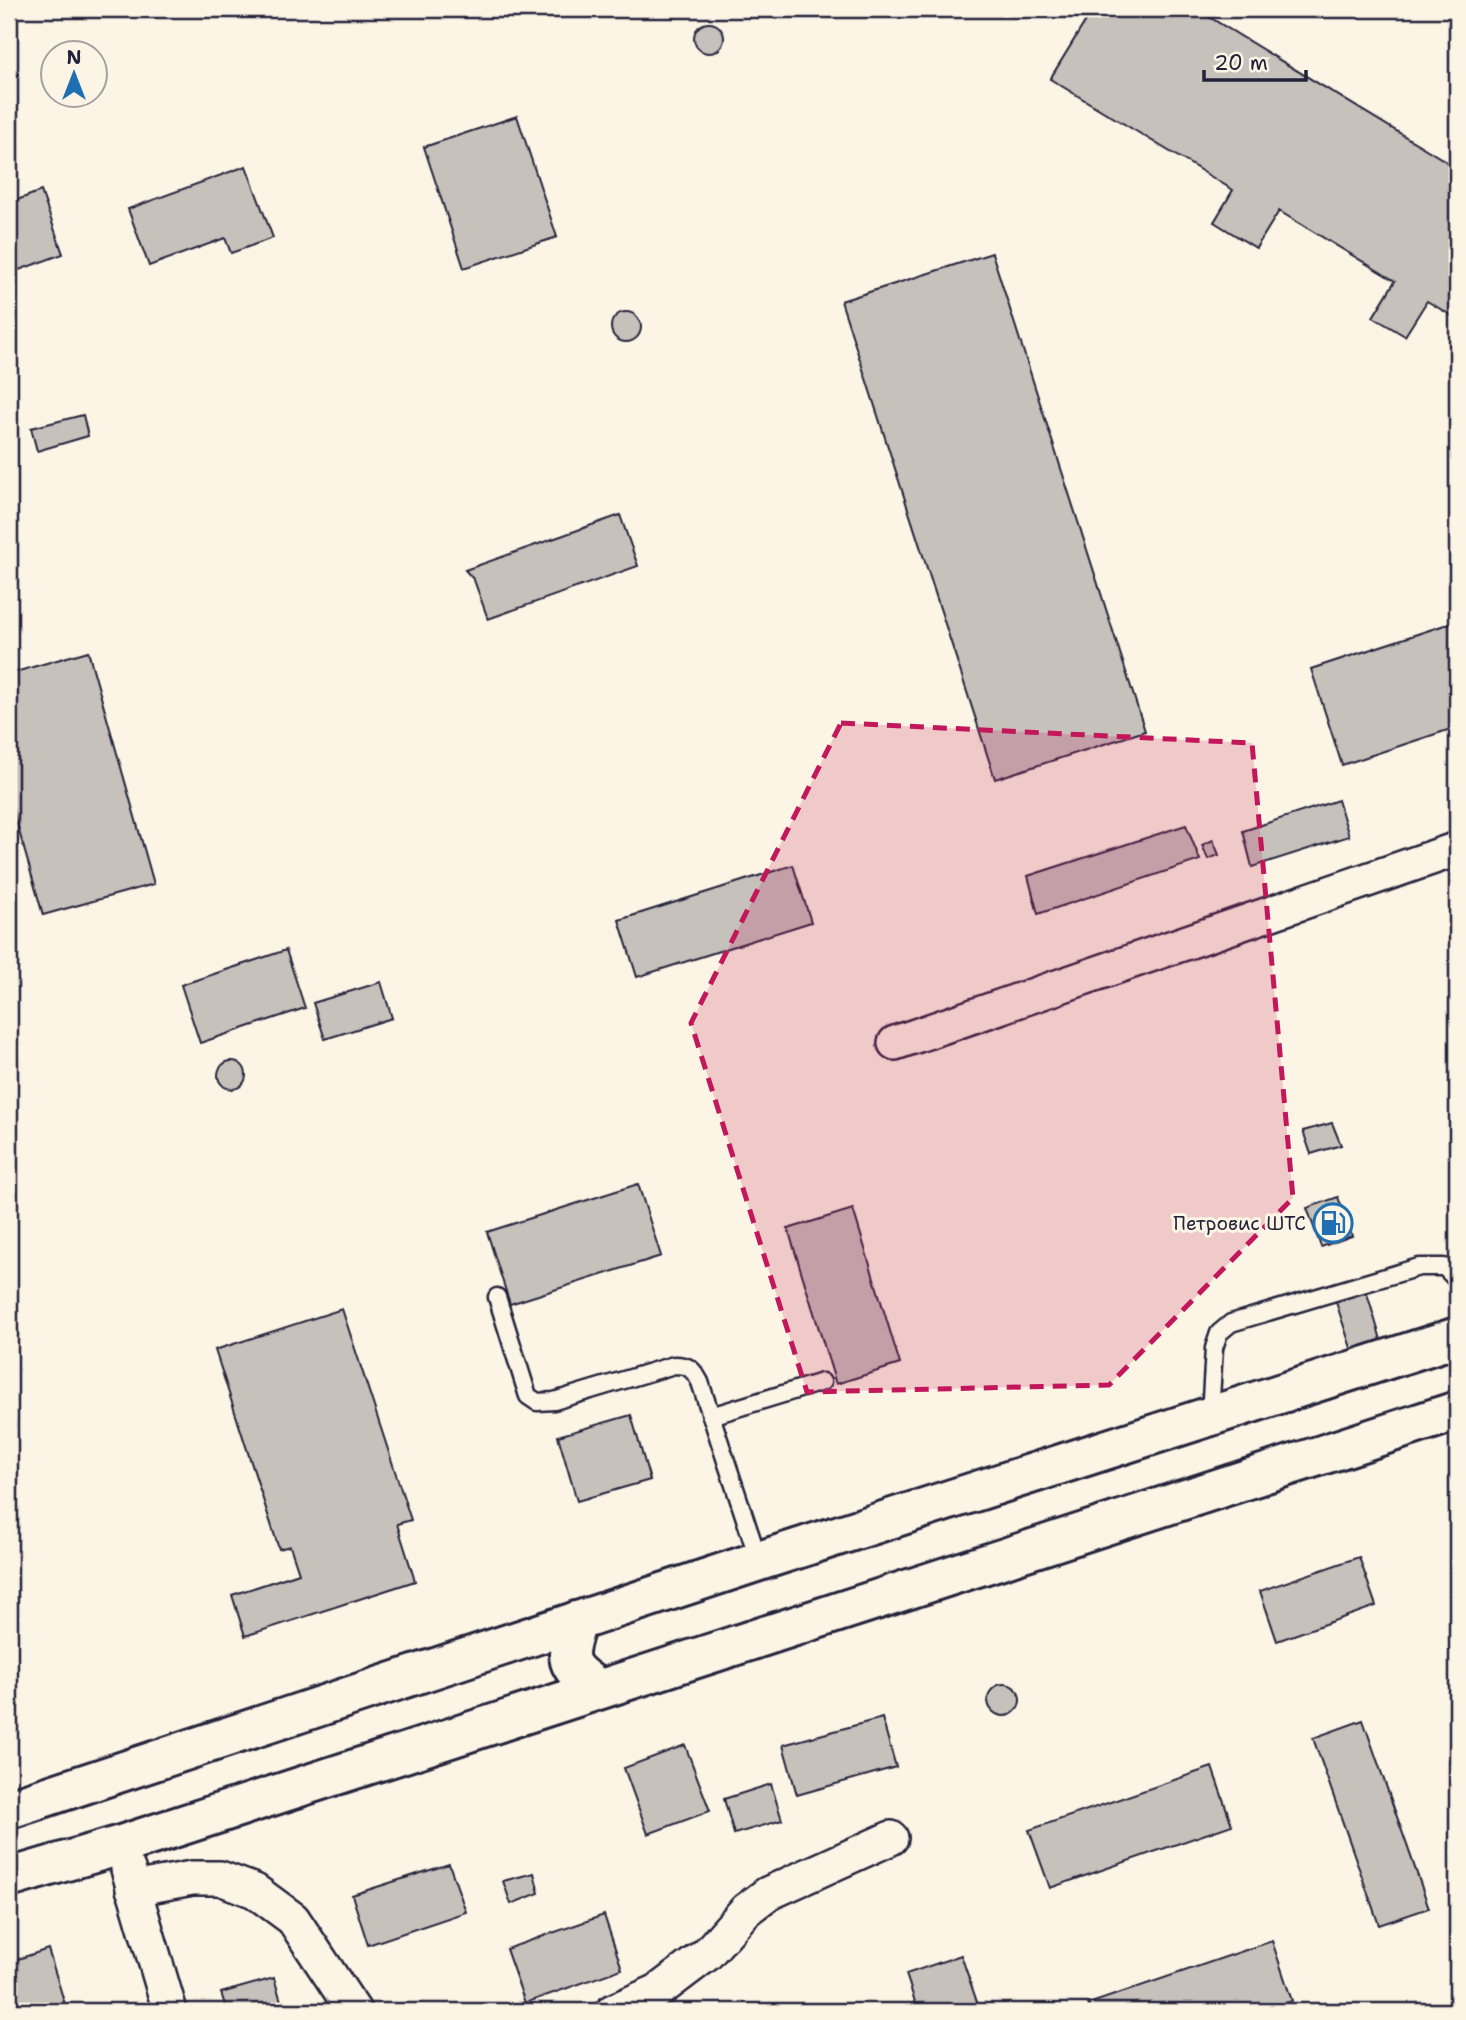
<svg xmlns="http://www.w3.org/2000/svg" width="1466" height="2020" font-family="'Shantell Sans',sans-serif">
  <style>
    .building { fill: #c6c1bb; stroke: #22223b; stroke-width: 2 }
    .lines { fill: none; stroke-linecap: round; stroke-linejoin: round }
    .service-casing { stroke: #22223b; stroke-width: 21 }
    .minor-casing { stroke: #22223b; stroke-width: 38 }
    .secondary-casing { stroke: #22223b; stroke-width: 44 }
    .service { stroke: #fcf5e5; stroke-width: 16 }
    .minor { stroke: #fcf5e5; stroke-width: 33 }
    .secondary { stroke: #fcf5e5; stroke-width: 38 }
    .marked { fill: #c2185b; fill-opacity: 0.2; stroke: #c2185b; stroke-width: 5; stroke-dasharray: 14 9; stroke-linejoin: round }
    .labels { text-anchor: middle; stroke-width: 6; stroke-linejoin: round; paint-order: stroke }
    .poi-label { font-size: 19px; fill: #22223b; stroke: #fcf5e5; text-anchor: end }
  </style>
  <rect width="100%" height="100%" fill="#fcf5e5"/>
  <filter id="ink" filterUnits="userSpaceOnUse"><feTurbulence type="fractalNoise" baseFrequency=".0143" numOctaves="2"/><feDisplacementMap in="SourceGraphic" scale="14" xChannelSelector="R" yChannelSelector="G"/><feConvolveMatrix kernelMatrix="1 2 1 2 8 2 1 2 1" color-interpolation-filters="sRGB"/></filter>
  <g filter="url(#ink)">
    <g class="building">
      <path d="M1093,9H1196L1457,168V319L1427,301L1405,336L1373,317L1395,281L1279,211L1256,248L1214,222L1233,190L1050,79Z"/>
      <circle cx="709" cy="38" r="15"/>
      <path d="M517,116L557,237L464,268L424,147Z"/>
      <path d="M246,166L273,238L231,253L225,238L149,266L128,209Z"/>
      <path d="M41,191L63,254L19,270L9,242V203Z"/>
      <path d="M992,253L1145,731L995,779L841,301Z"/>
      <circle cx="626" cy="327" r="15"/>
      <path d="M83,415L88,436L37,451L31,428Z"/>
      <path d="M620,515L638,566L488,619L474,580L465,570Z"/>
      <path d="M1457,621V727L1342,765L1311,669Z"/>
      <path d="M88,651L154,884L43,915L9,796V662L12,673Z"/>
      <path d="M1338,800L1349,836L1252,867L1243,831Z"/>
      <path d="M1186,825L1200,860L1038,914L1028,876Z"/>
      <path d="M1213,840L1219,855L1208,859L1202,845Z"/>
      <path d="M793,865L811,922L637,977L619,920Z"/>
      <path d="M286,950L305,1008L200,1043L181,985Z"/>
      <path d="M381,982L392,1018L325,1039L313,1003Z"/>
      <circle cx="232" cy="1075" r="14"/>
      <path d="M1332,1123L1341,1145L1311,1154L1303,1131Z"/>
      <path d="M638,1184L661,1256L510,1304L487,1232Z"/>
      <path d="M1338,1197L1352,1236L1321,1247L1307,1208Z"/>
      <path d="M853,1209L900,1364L836,1384L788,1229Z"/>
      <path d="M1363,1280L1382,1343L1352,1351L1332,1290Z"/>
      <path d="M342,1309L411,1520L397,1524L415,1581L245,1636L232,1595L299,1573L290,1546L279,1549L215,1350Z"/>
      <path d="M631,1415L650,1480L577,1501L558,1436Z"/>
      <path d="M1359,1557L1376,1606L1277,1641L1260,1591Z"/>
      <circle cx="1004" cy="1700" r="16"/>
      <path d="M882,1718L896,1767L797,1795L783,1745Z"/>
      <path d="M1363,1720L1429,1908L1379,1925L1313,1738Z"/>
      <path d="M685,1745L710,1811L648,1834L624,1768Z"/>
      <path d="M1212,1767L1232,1825L1050,1888L1029,1830Z"/>
      <path d="M771,1784L782,1820L734,1834L724,1799Z"/>
      <path d="M449,1864L466,1912L368,1945L352,1895Z"/>
      <path d="M534,1873L539,1893L511,1904L503,1881Z"/>
      <path d="M604,1915L622,1969L525,2003L506,1949Z"/>
      <path d="M1272,1941L1292,2001L1263,2011H1091L1088,2004Z"/>
      <path d="M48,1949L67,2011H9V1962Z"/>
      <path d="M961,1955L980,2011H918L906,1974Z"/>
      <path d="M274,1978L284,2011H227L221,1993Z"/>
    </g>
    <g class="lines">
      <g class="service-casing">
        <g id="service">
          <path d="M497,1297L528,1396L537,1402L554,1401L674,1365C689,1365 693,1369 700,1382L759,1561"/>
          <path d="M711,1416L822,1382"/>
          <path d="M1210,1416L1214,1348L1219,1333L1231,1323L1419,1267H1444L1457,1280"/>
        </g>
      </g>
      <g class="minor-casing">
        <g id="minor">
          <path d="M895,1043L1457,849"/>
          <path d="M128,1869L170,2011"/>
          <path d="M133,1889L192,1878H220L255,1891L293,1919L354,2011"/>
          <path d="M613,2011L658,1991L707,1954L746,1910L767,1894L891,1838"/>
        </g>
      </g>
      <g class="secondary-casing">
        <g id="secondary">
          <path d="M577,1621C564,1660 564,1666 599,1689"/>
          <path d="M9,1809L759,1561L1457,1337"/>
          <path d="M9,1878L121,1845L1457,1411"/>
        </g>
      </g>
      <use href="#service" class="service"/>
      <use href="#minor" class="minor"/>
      <use href="#secondary" class="secondary"/>
    </g>
  </g>
  <path class="marked" d="M841,723L1252,743L1293,1198L1109,1385L807,1392L691,1023Z"/>
  <defs>
    <g id="fuel-ring" transform="scale(2.0125)"><circle r="9.5" fill="#fcf5e5" stroke="#1f6fb2" stroke-width="1.5"/><path d="M-5.5-6h7V0h2V4h1.3V-2.5L3-4.5l.8-.8L6-3V5H2.5V1h-1V6h-7ZM-4.2-4.7v3.2H.2V-4.7Z" fill="#1f6fb2"/></g>
  </defs>
  <g fill-rule="evenodd">
    <use href="#fuel-ring" x="1333" y="1223"/>
  </g>
  <g class="labels">
    <g class="poi-label">
      <text x="1306" y="1230">Петровис ШТС</text>
    </g>
  </g>
  <rect width="1466" height="2020" fill="none" stroke="#fcf5e5" stroke-width="35"/>
  <rect x="18" y="18" width="1431" height="1985" fill="none" stroke="#22223b" stroke-width="2.5" filter="url(#ink)"/>
  <g transform="translate(74 74)"><circle r="33" fill="#fcf5e5" stroke="#a5a1a1" stroke-width="2"/>
  <path d="M0-5L12 26L0 18L-12 26Z" fill="#1f6fb2"/>
  <text y="-10" font-size="19" font-weight="bold" text-anchor="middle" fill="#22223b">N</text>
  </g>
  <path d="M1204 70v10h102v-10" fill="none" stroke="#22223b" stroke-width="3.5"/>
  <text x="1214" y="70" font-size="21" fill="#22223b" stroke="#fcf5e5" stroke-width="5" paint-order="stroke">20 m</text>
</svg>
